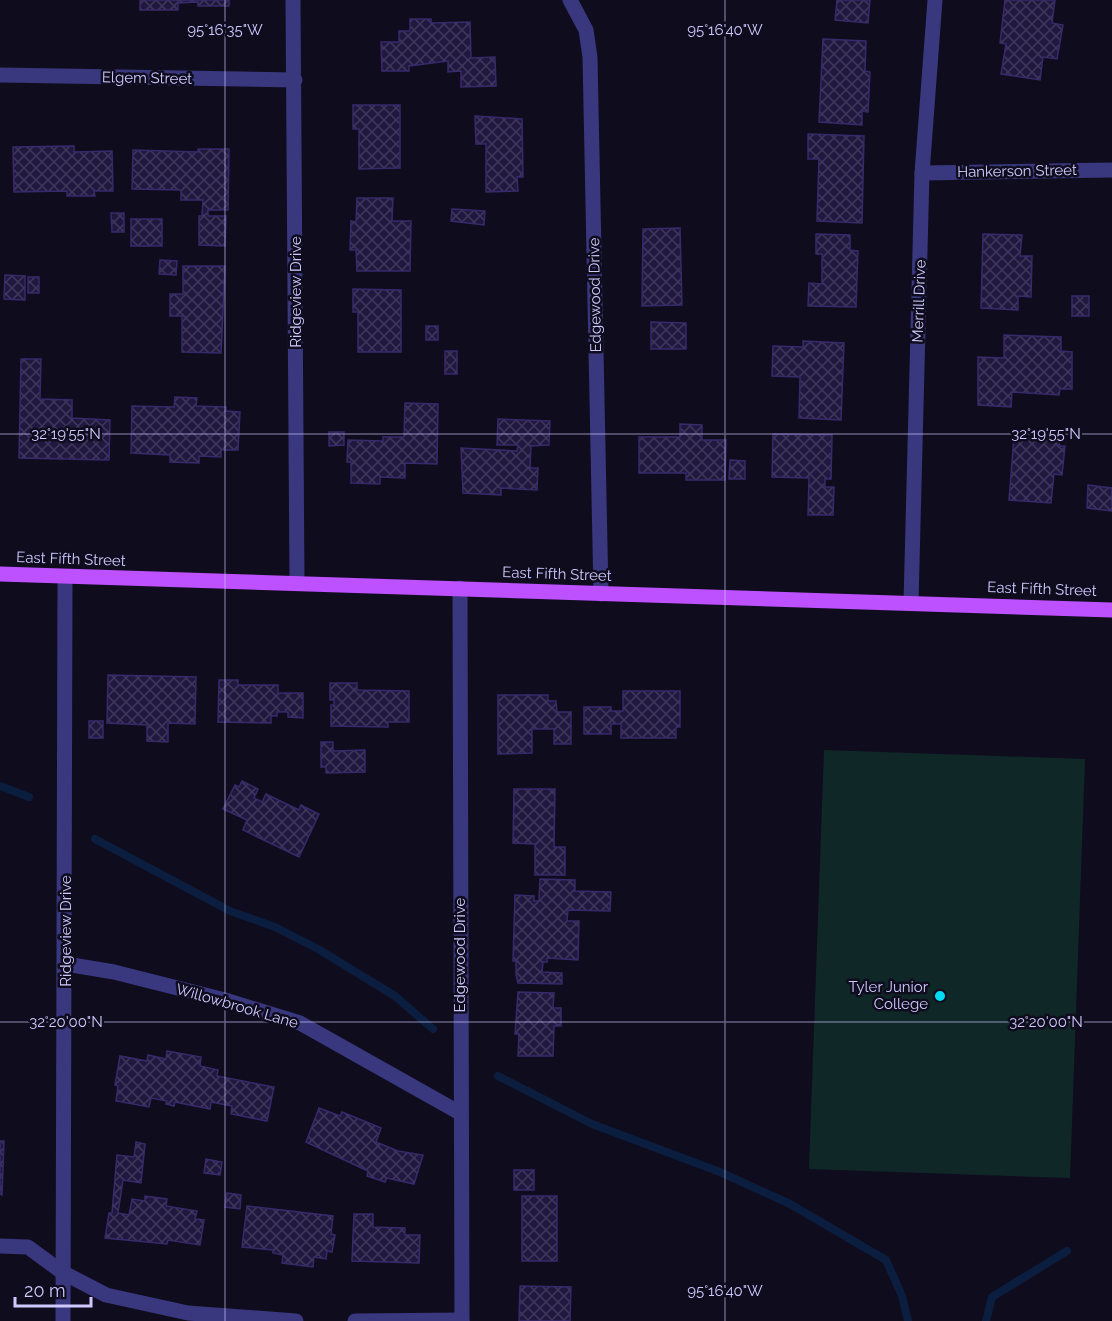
<svg xmlns="http://www.w3.org/2000/svg" width="1112" height="1321" font-family="Raleway,sans-serif">
  <style>
    .pitch { fill: #0f2827 }
    .lines { fill: none; stroke-linecap: round; stroke-linejoin: round }
    .stream { stroke: #0b1e3f; stroke-width: 8 }
    .building { fill: url(#building-cross-hatch); stroke: #372a6b; stroke-width: 1.5 }
    .minor { stroke: #39377e; stroke-width: 15 }
    .primary { stroke: #bd50ff; stroke-width: 15 }
    .ticks { fill: none; stroke: #cfc9ff; stroke-width: 1.5; stroke-opacity: 0.45 }
    .poi-dot { fill: #00dcf4; stroke: #0f0c1e; stroke-width: 2 }
    .labels { text-anchor: middle; stroke-width: 5; stroke-linejoin: round; paint-order: stroke }
    .street-label { font-size: 15px; fill: #cfc9ff; stroke: #0f0c1e }
    .poi-label { font-size: 15px; fill: #cfc9ff; stroke: #0f0c1e; text-anchor: end }
    .ticks-label { font-size: 15px; text-anchor: middle; fill: #cfc9ff; stroke: #0f0c1e; stroke-width: 5; stroke-linejoin: round; paint-order: stroke }
  </style>
  <defs>
    <pattern id="building-cross-hatch" width="8" height="8" patternUnits="userSpaceOnUse" patternTransform="scale(1.5)"><rect width="8" height="8" fill="#20183f"/><path d="M0 0l8 8M0 8l8-8" fill="none" stroke="#3f385c"/></pattern>
  </defs>
  <rect width="100%" height="100%" fill="#0f0c1e"/>
  <path class="pitch" d="M824,750L1085,759L1070,1178L809,1169Z"/>
  <g class="lines">
    <g class="stream">
      <path d="M0,786L29,797"/>
      <path d="M95,839L230,911L275,927L318,949L395,996L433,1029"/>
      <path d="M498,1076L592,1124L720,1172L790,1204L886,1260L902,1296L908,1321"/>
      <path d="M986,1321L992,1297L1067,1251"/>
    </g>
  </g>
  <g class="building">
    <path d="M140,0H229V6H198V2L178,3V10H140Z"/>
    <path d="M837,0H870L868,23L835,20Z"/>
    <path d="M1005,0H1055L1052,23L1063,25L1057,59L1043,57L1040,80L1001,74L1006,44L1000,43Z"/>
    <path d="M410,19H431V23L470,22L471,58L495,57L496,86L461,87V71L448,72V61L409,66V71H382L381,42H399V31H410Z"/>
    <path d="M823,39L866,41L865,71L870,72L868,112L862,111V125L819,122Z"/>
    <path d="M353,105H400V168L359,169V129H353Z"/>
    <path d="M475,116L522,119L523,177H517L518,191L486,192V144H476Z"/>
    <path d="M808,134L864,136L862,223L817,221L819,159H808Z"/>
    <path d="M74,146V152L112,151L113,191H94L95,196H67V191L14,192L13,147Z"/>
    <path d="M198,149H229L228,210H208V216H226L225,246L199,245V216H202L203,200H181V190L132,189L133,150L198,152Z"/>
    <path d="M357,198H393L392,221H411L410,271H357L356,250H350L351,221L356,222Z"/>
    <path d="M452,209L485,211L484,225L451,221Z"/>
    <path d="M111,213H124V232H112Z"/>
    <rect x="131" y="219" width="31" height="27"/>
    <path d="M680,228L682,305L642,306L643,229Z"/>
    <path d="M816,234L850,235V250L858,251L856,307L808,306L809,283L822,284V254H816Z"/>
    <path d="M983,234L1022,235L1020,256H1032L1031,297L1018,296V310L981,308Z"/>
    <path d="M160,260L177,261L176,275L159,274Z"/>
    <path d="M183,266H225L221,353L182,352V316H170V294H183Z"/>
    <path d="M5,275L25,276V300L4,299Z"/>
    <rect x="28" y="277" width="11" height="16"/>
    <path d="M353,289L401,290V352H358V312H353Z"/>
    <rect x="1072" y="296" width="17" height="20"/>
    <path d="M651,322L686,323V349H651Z"/>
    <rect x="426" y="326" width="12" height="14"/>
    <path d="M1004,335L1061,337V351L1072,352V389H1060L1059,395L1012,392L1011,407L978,405V357L1004,358Z"/>
    <path d="M803,341L844,343L841,420L799,418L800,377L772,376L773,346L803,347Z"/>
    <rect x="445" y="351" width="12" height="23"/>
    <path d="M21,359H41L40,399L72,400V418L110,420L109,460L19,458Z"/>
    <path d="M175,397L197,398L196,406L226,407V411L240,412L238,450H221V457L199,456V463L170,462V455L131,453L132,406L174,407Z"/>
    <path d="M405,403L438,404L437,464L405,463V478L380,477V484L351,483V462H347L348,440L383,441V437H404Z"/>
    <path d="M498,419L550,421L549,445L531,446L530,468H538L537,490L501,488V495L463,493L461,448L517,451L518,445H497Z"/>
    <path d="M680,424L702,425V440H726L725,480H686V473H639V437H680Z"/>
    <path d="M329,432H344V445L329,446Z"/>
    <path d="M773,434L832,435L831,479H825V487H834L833,515H808L809,478L772,477Z"/>
    <path d="M1014,437L1060,441L1059,446H1065L1062,475L1054,474L1051,503L1009,500Z"/>
    <path d="M730,460L745,461V479H729Z"/>
    <path d="M1088,485L1112,488V511L1087,508Z"/>
    <path d="M108,675L196,677L195,724L168,723V742L147,741V725L107,723Z"/>
    <path d="M219,680H238V685H278V693H303V718L288,717V712H277V716H271V723L218,722Z"/>
    <path d="M330,683H357V690L409,691V722H388V727L331,726V705H334V700H330Z"/>
    <path d="M623,691H680V727H676V738H621V724H611V734H584V707H611V711H623Z"/>
    <path d="M498,695H548V701H556L557,712H571V744H554V729H532V753L498,754Z"/>
    <rect x="89" y="721" width="14" height="17"/>
    <path d="M321,742H333V751L365,750V772L326,773V767H321Z"/>
    <path d="M242,781L258,789L254,798L262,802L266,794L299,810L301,805L319,814L299,857L243,830L247,820L223,809L235,785L239,787Z"/>
    <path d="M514,789H555L554,847H565V875H535V844L513,843Z"/>
    <path d="M540,879L575,880V891L611,892L610,911L568,910L567,921H579L578,960L547,958V962H543L542,972L562,973V984L518,983L516,975V961H513L515,895L534,896V901H539Z"/>
    <path d="M518,992L554,993L553,1008H561V1026H554L553,1056H518L519,1034H515Z"/>
    <path d="M167,1051L201,1057L200,1066L218,1070L217,1076L274,1087L267,1121L231,1114L232,1106L211,1102L210,1109L175,1102L174,1106L166,1104L167,1101L151,1098L149,1107L116,1101L118,1086L115,1085L120,1056L147,1061L148,1055L166,1059Z"/>
    <path d="M319,1108L340,1116L342,1112L381,1128L376,1142L398,1151L423,1155L414,1184L387,1178L385,1182L367,1176L368,1171L306,1142Z"/>
    <path d="M0,1141H4L2,1195L0,1194Z"/>
    <path d="M136,1142L145,1144L141,1183L123,1180L118,1213L129,1215L132,1199L145,1201V1196L167,1199L166,1206L197,1211L195,1219L204,1220L200,1245L168,1240L167,1244L105,1238L109,1213H112L117,1155L134,1157Z"/>
    <path d="M206,1159L222,1162L220,1175L204,1173Z"/>
    <rect x="514" y="1170" width="20" height="20"/>
    <path d="M227,1193L241,1195L240,1209L225,1207Z"/>
    <rect x="522" y="1196" width="35" height="65"/>
    <path d="M247,1206L333,1216L331,1234L335,1235L332,1252L327,1251L326,1259L314,1257L313,1267L282,1263L283,1255L273,1253V1250L242,1247Z"/>
    <path d="M354,1214H373V1227L405,1228V1235H420L419,1263L352,1261Z"/>
    <path d="M520,1286L571,1287L570,1321H519Z"/>
  </g>
  <g class="lines">
    <g class="minor">
      <path d="M293,0L297,583"/>
      <path d="M570,0L586,30L590,57L601,594"/>
      <path d="M0,75L295,80"/>
      <path d="M922,173L1112,170"/>
      <path d="M460,588L462,1321"/>
      <path d="M911,603L922,173L935,0"/>
      <path d="M66,964L114,972L225,1000L300,1023L460,1113"/>
      <path d="M0,1246L28,1247L62,1272L106,1295L188,1313L296,1321"/>
      <path d="M63,1321L65,577"/>
      <path d="M355,1321L462,1320"/>
    </g>
    <path class="primary" d="M0,574L1112,610"/>
  </g>
  <path class="ticks" d="M225,0V1321M725,0V1321M0,434H1112M0,1022H1112"/>
  <circle class="poi-dot" cx="940" cy="996" r="6"/>
  <g class="labels">
    <g class="street-label">
      <text transform="translate(147 78) rotate(1)" y="5">Elgem Street</text>
      <text transform="translate(1017 171) rotate(-1)" y="5">Hankerson Street</text>
      <text transform="translate(296 292) rotate(-90)" y="5">Ridgeview Drive</text>
      <text transform="translate(595 295) rotate(-91)" y="5">Edgewood Drive</text>
      <text transform="translate(919 301) rotate(-88)" y="5">Merrill Drive</text>
      <text transform="translate(71 559) rotate(2)" y="5">East Fifth Street</text>
      <text transform="translate(557 574) rotate(2)" y="5">East Fifth Street</text>
      <text transform="translate(1042 589) rotate(2)" y="5">East Fifth Street</text>
      <text transform="translate(66 931) rotate(-90)" y="5">Ridgeview Drive</text>
      <text transform="translate(460 955) rotate(-90)" y="5">Edgewood Drive</text>
      <text transform="translate(237 1006) rotate(16)" y="5">Willowbrook Lane</text>
    </g>
    <g class="poi-label">
      <text x="928" y="992">Tyler Junior<tspan x="928" dy="17">College</tspan></text>
    </g>
  </g>
  <g class="ticks-label">
    <text x="225" y="35">95°16'35"W</text>
    <text x="725" y="35">95°16'40"W</text>
    <text x="1046" y="439">32°19'55"N</text>
    <text x="66" y="439">32°19'55"N</text>
    <text x="1046" y="1027">32°20'00"N</text>
    <text x="66" y="1027">32°20'00"N</text>
    <text x="725" y="1296">95°16'40"W</text>
  </g>
  <path d="M15 1297v9h76v-9" fill="none" stroke="#cfc9ff" stroke-width="3"/>
  <text x="24" y="1297" font-size="18" fill="#cfc9ff" stroke="#0f0c1e" stroke-width="4.5" paint-order="stroke">20 m</text>
</svg>
